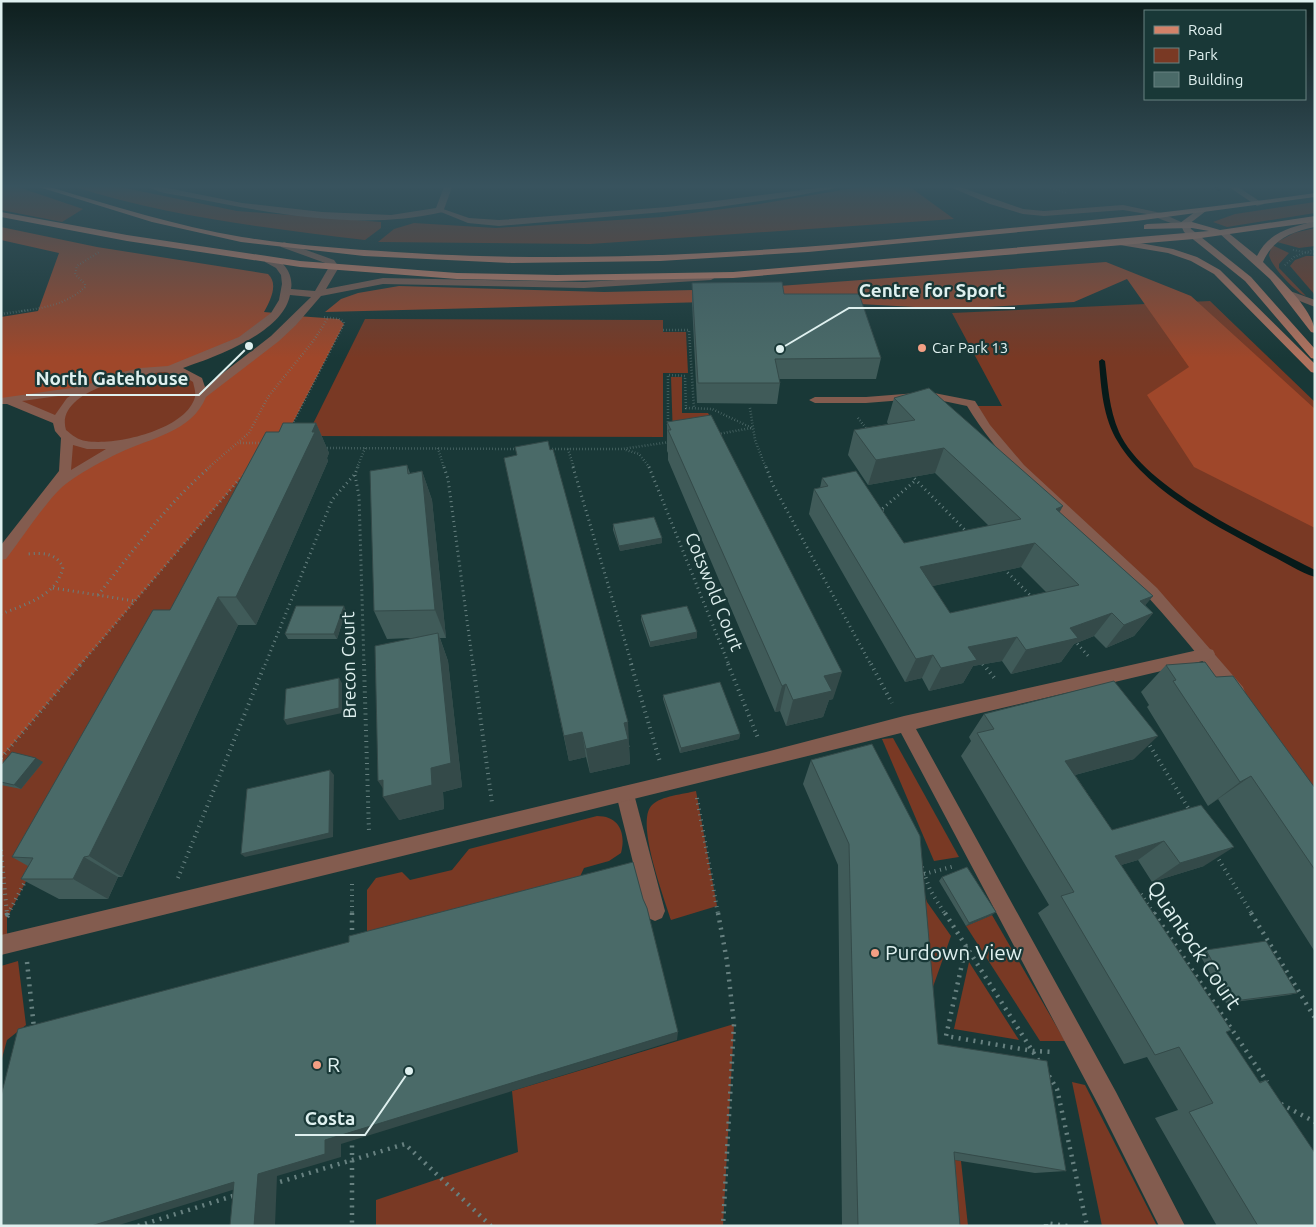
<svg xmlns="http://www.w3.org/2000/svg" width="1316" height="1227" font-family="Ubuntu,sans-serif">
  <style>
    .green { fill: #793924 }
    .forest { fill: #9f472a }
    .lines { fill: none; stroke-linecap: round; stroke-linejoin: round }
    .stream { fill: #071a19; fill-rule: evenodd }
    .path-far4 { stroke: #678180; stroke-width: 2; stroke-dasharray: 0.5 2.5; stroke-linecap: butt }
    .path-far3 { stroke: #678180; stroke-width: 2.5; stroke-dasharray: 0.5 2.5; stroke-linecap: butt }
    .path-far2 { stroke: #678180; stroke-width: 3; stroke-dasharray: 1 4; stroke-linecap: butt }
    .path-far1 { stroke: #678180; stroke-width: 4; stroke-dasharray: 1 4.5; stroke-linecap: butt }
    .path { stroke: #678180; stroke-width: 4.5; stroke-dasharray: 2 5.5; stroke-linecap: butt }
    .lane { fill: #835c4f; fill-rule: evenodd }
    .street { fill: #835c4f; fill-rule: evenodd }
    .secondary { fill: #b0725e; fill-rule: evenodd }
    .primary { fill: #d28269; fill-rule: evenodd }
    .wall { fill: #405b59; fill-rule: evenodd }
    .shaded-wall { fill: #344a49 }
    .building { fill: #4a6a68; stroke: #344a49; fill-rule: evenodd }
    .poi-dot { fill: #f39f84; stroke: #193837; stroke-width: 2 }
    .labels { text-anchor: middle; stroke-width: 4.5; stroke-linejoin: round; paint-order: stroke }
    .far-poi-label { font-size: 15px; fill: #dff0ef; stroke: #193837; text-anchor: start }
    .street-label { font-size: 18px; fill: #dff0ef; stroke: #193837 }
    .near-street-label { font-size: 21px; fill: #dff0ef; stroke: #193837 }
    .near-poi-label { font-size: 21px; fill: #dff0ef; stroke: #193837; text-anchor: start }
    .leader { fill: none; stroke: #dff0ef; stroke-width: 2 }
    .callout-dot { fill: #dff0ef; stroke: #193837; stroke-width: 2 }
    .callout-label { font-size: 19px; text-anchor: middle; font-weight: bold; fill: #dff0ef; stroke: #193837; stroke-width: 4.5; stroke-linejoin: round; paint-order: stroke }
  </style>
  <rect width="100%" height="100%" fill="#193837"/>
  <g class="green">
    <path d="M1,187H18L83,209L62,222L1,210Z"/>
    <path d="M75,187H120L237,211L381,222V228L365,240C268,228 169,217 75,187Z"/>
    <path d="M860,187H910L954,219L590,244L378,242L394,229L414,223L496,228L662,217L753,205Z"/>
    <path d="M1315,202V213L1227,227L1213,222L1235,214Z"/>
    <path d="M1315,228V246L1299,248L1277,242L1294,233Z"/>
    <path d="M1272,245L1289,253L1279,264V268L1306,296C1296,293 1271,266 1269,255Z"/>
    <path d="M1306,256H1315V295L1290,266L1295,260Z"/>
    <path d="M1210,301L1315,402V791L1180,620L1037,484L973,406H1002L952,313Z"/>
    <path d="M365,319L663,320V332H686L688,373H663V437L307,436Z"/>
    <path d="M171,369L195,378L201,395L180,421L56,486L67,438L58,421L11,401L108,378Z"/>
    <path d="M671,377H682V413H708L717,429L673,438Z"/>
    <path d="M241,477L234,503L122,697L7,918V943L1,945V758Z"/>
    <path d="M893,738L959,857L934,861L882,739Z"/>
    <path d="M696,791L717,906L671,920C664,897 635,821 652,805C661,796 684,794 696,791Z"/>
    <path d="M597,816C620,816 626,834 621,853L609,861L584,868L577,883L367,938V890L376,878L402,872L410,880L452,870L469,849Z"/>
    <path d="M921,882L927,902L951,936L917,1032Z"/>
    <path d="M992,915L1065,1041H1040L966,926Z"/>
    <path d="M18,961L26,1025L7,1040L1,1062V966Z"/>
    <path d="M969,962L1019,1040L954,1029Z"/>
    <path d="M734,1024L723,1226H376V1200L518,1152L512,1091Z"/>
    <path d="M1072,1082L1085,1085L1157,1226H1102Z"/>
    <path d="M932,1156L961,1161L968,1226H937Z"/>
  </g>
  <g class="forest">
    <path d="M1,227L97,247L268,274C279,284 270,301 264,312L275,313L254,332L171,369H151L88,388L1,401V317L38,311L59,253L1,240Z"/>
    <path d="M1106,262L1191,296L1315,409V528L1194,467L1147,395L1189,367L1127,279L1074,302L952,309L785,300L325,312L341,299L358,293L399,286L604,292L739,289Z"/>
    <path d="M297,316L339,319L344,324L285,438L251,466L1,758V555L56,486L79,471L180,421L201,395Z"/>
  </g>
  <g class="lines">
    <g class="stream">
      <path d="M1214,187H1218L1222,190L1218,191Z"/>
      <path d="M1102,359L1105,361C1108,385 1109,409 1119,432C1145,490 1259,541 1315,570V577C1299,572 1285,562 1270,555C1220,528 1148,492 1118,442C1103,418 1101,388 1099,361Z"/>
    </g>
    <g class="path-far4">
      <path d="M1048,187L1066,193"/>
      <path d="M1293,250L1315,254"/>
      <path d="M1285,265L1294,257L1315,249"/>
      <path d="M21,311C45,308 67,304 85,287V284L75,274L77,266L99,252"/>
    </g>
    <g class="path-far3">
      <path d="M1,314L30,310"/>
      <path d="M663,330H689L694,408"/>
      <path d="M750,408L755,440L766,468"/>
      <path d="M858,418L868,431"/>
      <path d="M668,425V375L685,376L686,408L712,409L752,428"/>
      <path d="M291,427L343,326L344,322L339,319L322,317"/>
      <path d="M718,434L752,428"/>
      <path d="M240,443H263"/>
      <path d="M324,448L518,449"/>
      <path d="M438,448L444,468"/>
      <path d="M546,449H622L670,442"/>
      <path d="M568,449L574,468"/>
      <path d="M626,450L639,454L650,468"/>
      <path d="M208,468L249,433L268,397L314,340L328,318"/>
      <path d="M357,468L365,448"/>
    </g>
    <g class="path-far2">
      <path d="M444,467L448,479L473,665"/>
      <path d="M573,467L632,665"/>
      <path d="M649,467L729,665"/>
      <path d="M766,467L773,485L871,665"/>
      <path d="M355,475L359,496L364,665"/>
      <path d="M911,475L968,533"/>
      <path d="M883,512L881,510L916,480"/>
      <path d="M1004,569L1033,598"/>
      <path d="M53,588L135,601"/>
      <path d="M98,595C133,551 167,504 210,467"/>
      <path d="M1,614C26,604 57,596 63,567C55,552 42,553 27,554"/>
      <path d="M1074,640L1090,658"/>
      <path d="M981,662L984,665"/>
      <path d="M80,665L243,475"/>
      <path d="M265,665L332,500L355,474L358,467"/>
    </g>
    <g class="path-far1">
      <path d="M364,664L369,833"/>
      <path d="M473,664L492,803"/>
      <path d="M631,664L660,762"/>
      <path d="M728,664L758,738"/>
      <path d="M871,664L892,703"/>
      <path d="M983,664L996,680"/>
      <path d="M1147,741L1190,811"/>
      <path d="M1,758L81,664"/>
      <path d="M697,798L718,914"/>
      <path d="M1,850L7,914"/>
      <path d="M1216,855L1252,914"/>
      <path d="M922,867L930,890L945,914"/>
      <path d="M924,874L955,866"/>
      <path d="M178,878L265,664"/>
      <path d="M352,884V914"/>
      <path d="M1141,894L1154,914"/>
      <path d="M8,914L27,878"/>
    </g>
    <g class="path">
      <path d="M7,913V918"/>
      <path d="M352,913V937"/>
      <path d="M718,913L727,961L734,1024L723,1226"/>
      <path d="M945,913L1040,1063"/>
      <path d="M1154,913L1267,1082"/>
      <path d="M1251,913L1315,1018"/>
      <path d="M7,917L9,913"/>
      <path d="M966,946L946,1036L1033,1051L1054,1052"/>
      <path d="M27,962L34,1028"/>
      <path d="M1049,1076L1057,1089L1087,1226"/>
      <path d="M1281,1104L1315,1122"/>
      <path d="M352,1138V1226"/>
      <path d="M273,1184L405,1144L491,1226"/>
      <path d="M138,1226L236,1195"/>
      <path d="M1046,1226V1223L1068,1226"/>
    </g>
    <g class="lane">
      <path d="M826,187H841L795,196L711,208L499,226L468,223L436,210L440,208L469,218L499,220L668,207Z"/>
      <path d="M950,187H960L1023,209L1044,211L1123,205L1161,213L1188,225L1184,228L1147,214L1123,210L1044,216L1023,214L990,204Z"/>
      <path d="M1229,187H1238L1264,204L1257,206Z"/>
      <path d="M929,392L975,401L990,425L1024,465L1157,588L1243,687L1245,692L1243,697L1237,699L1231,697C1195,651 1159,606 1117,565C1063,514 1006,470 967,406L929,398L866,403H815L809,400L815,397H866Z"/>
      <path d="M625,786L631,788L634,794L665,911L662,918L655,921L648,918L645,911L616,794L619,788Z"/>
    </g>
    <g class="street">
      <path d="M149,187H162L242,203L322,212L391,215L436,208L444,187H452L443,212C362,231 274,214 193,198C180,195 159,194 149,187Z"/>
      <path d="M284,242L334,260L339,267L326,289L383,278L584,282L711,274L716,277L711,280L584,288L383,284L321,296L296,325L279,341L206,397C192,432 150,438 119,453C102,461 74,476 60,489C43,506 22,538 6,559L1,560V545L59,471L61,438L55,431L53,423L7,404H1V398L85,386L110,375L140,368L168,366L239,337L271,313L279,300L282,284L281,275L276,268L265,262V258C282,256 294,274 291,289L315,291L329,267L328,264L281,247L280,245ZM290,295L311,297L271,336L205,387L202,378L183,368C215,357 283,333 290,295ZM164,372L182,375L193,382C194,387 196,392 195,397C186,430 115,446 86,441C78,440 72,435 66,430C54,390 139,374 164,372ZM73,394L67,398L55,415L22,401ZM73,445L87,449H106L71,470Z"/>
      <path d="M1290,291L1315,300V307L1287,296L1285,294Z"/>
      <path d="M1207,648L1213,650L1215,654L1213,658L1207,660C1110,684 1013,704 916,729L1116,1092L1185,1226H1159L1100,1108L901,733L1,955V935L766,752L904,716Z"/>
    </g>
    <g class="secondary">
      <path d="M1199,209L1206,211L1189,224L1191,229L1251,277L1315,349V359L1311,358L1245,281L1184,232L1180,223Z"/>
      <path d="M1315,221V227C1291,232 1273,239 1263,262C1279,278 1315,311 1315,333L1311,332L1270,279L1219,233L1226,231L1257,256C1268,232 1292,227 1315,221Z"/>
      <path d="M1123,240L1173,249L1197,257L1220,270L1315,364V373L1311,372L1214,274L1191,261L1168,253L1120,245L1119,243Z"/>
    </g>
    <g class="primary">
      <path d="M39,187H50C113,206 176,226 242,237C292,245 344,249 395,252C577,264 758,253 939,235C1064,223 1190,211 1315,193V197L1136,221L808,252L660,261L512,263L364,256L241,242L152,222Z"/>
      <path d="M1,212L127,235L300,261L457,273L557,275L733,272L1209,231L1192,228L1144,229V225L1147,224L1192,222L1220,230L1315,216V222L1194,239L733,278L557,281L457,279L300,267L127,241L1,217Z"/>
    </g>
  </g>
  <g class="wall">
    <path d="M692,283L784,294L881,358L876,379H779L780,383L777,404L697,403L692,303Z"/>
    <path d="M894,398L1060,513L1153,596L1145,605L1153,613L1134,636L1106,648L1094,636L1074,644L1061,662L1011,674L1002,661L973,666L963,683L929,691L922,678L905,682L809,514L814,489L820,488L822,478L904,543L989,526L935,473L868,485L848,455L854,430L888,424L887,422ZM1021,567L1046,592L950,613L932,586Z"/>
    <path d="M667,422L833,699L829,700L823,717L786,726L780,711L775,712L668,460V453L667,451Z"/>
    <path d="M316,423L329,453L327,458L328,461L256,625H238L122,877H118L108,899H59L21,879L28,866L12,857L170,610L279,432Z"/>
    <path d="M504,458L630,747H629L630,764L590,773L586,757L569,761Z"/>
    <path d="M407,465L410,473L422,471L432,500L446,638H440L448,661L462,787L443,792L444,809L399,820L411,638L387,639L374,611Z"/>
    <path d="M613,524L662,538V543L620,551L613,530Z"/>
    <path d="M346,611L337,639H288L285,634Z"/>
    <path d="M641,615L697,632V638L650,647L641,620Z"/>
    <path d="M1166,665L1216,677L1315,788V952L1218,799L1208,806L1147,707L1149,705L1141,692Z"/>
    <path d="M663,695L740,734L739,739L680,753L663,699Z"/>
    <path d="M984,714L1134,759L1075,775L1112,830L1201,805L1204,866L1152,882L1138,860L1121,865L1226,1032L1259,1082L1266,1080L1315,1226H1217L1155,1118L1178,1110L1147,1057L1124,1064L1038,913L1049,905L961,756L971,741L969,737Z"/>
    <path d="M872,744L938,1044L1066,1171L1035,1173L955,1160L960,1226H842L838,865L803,784L811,760Z"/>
    <path d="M43,762L21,789L1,785V765Z"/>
    <path d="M942,877L992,915L966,926L939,881Z"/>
    <path d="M1206,950L1297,993L1289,995L1226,1003L1199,953Z"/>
  </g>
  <g class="shaded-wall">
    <path d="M316,423L329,453L327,458L328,461L256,625L236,597Z"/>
    <path d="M944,448L935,473L868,485L876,460Z"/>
    <path d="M422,471L432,500L446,638L435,610Z"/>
    <path d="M1063,506L1049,531L1056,509Z"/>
    <path d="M662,538V543L620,551L619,546Z"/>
    <path d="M1035,543L1021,567L910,591L920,567Z"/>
    <path d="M1153,596L1133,620L1140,601Z"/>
    <path d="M218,597L238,625L122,877L89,856Z"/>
    <path d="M344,606L346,611L337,639L334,634Z"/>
    <path d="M1112,613L1094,636L1074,644L1061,662L1011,674L1026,650L1070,628Z"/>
    <path d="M1153,613L1134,636L1106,648L1124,625Z"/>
    <path d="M697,632V638L650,647V642Z"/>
    <path d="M438,633L448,661L462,787L443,792L444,809L399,820L383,797L388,796L378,781L431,768Z"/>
    <path d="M1017,637L1002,661L973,666L963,683L929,691L941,668L968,647Z"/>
    <path d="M933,655L922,678L905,682L916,659Z"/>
    <path d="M842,672L833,699L829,700L823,717L786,726L793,700L824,676Z"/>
    <path d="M339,678L342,683V713L287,725L284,720Z"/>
    <path d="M786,684L780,711L775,712L782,686Z"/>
    <path d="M628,722L630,764L590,773L586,749L624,723Z"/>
    <path d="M582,732L586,757L569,761L564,736Z"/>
    <path d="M740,734L739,739L680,753L681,748Z"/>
    <path d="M1158,736L1134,759L1045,783L1065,761Z"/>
    <path d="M36,758L43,762L21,789L14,785Z"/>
    <path d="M330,770L334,775L333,837L245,857L241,854Z"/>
    <path d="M1251,776L1218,799L1208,806L1240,782Z"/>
    <path d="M1164,841L1138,860L1091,874L1115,856Z"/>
    <path d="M1234,847L1204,866L1152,882L1180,863Z"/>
    <path d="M84,857L118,877L108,899L73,879Z"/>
    <path d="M996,912L992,915L966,926L969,923Z"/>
    <path d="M678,1032L677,1040L341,1144V1157L277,1176L275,1226H254L258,1174L325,1140Z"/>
    <path d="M234,1182L255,1183L116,1226H91Z"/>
  </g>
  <g class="building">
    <path d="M782,282L784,294H859L881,358L775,359L780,383H698L692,283Z"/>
    <path d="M929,388L1063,506L1056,509L1153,596L1140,601L1153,613L1124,625L1112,613L1070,628L1078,638L1026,650L1017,637L968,647L977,660L941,668L933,655L916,659L814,489L828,486L822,478L856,471L904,543L1021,519L944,448L876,460L854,430L915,420L894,398ZM1035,543L1079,585L950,613L920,567Z"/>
    <path d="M711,415L842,672L824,676L832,691L793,700L786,684L782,686L668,430H671L667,422Z"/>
    <path d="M283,423H316L312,432H315L236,597H218L89,856L84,857L73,879H21L33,858L12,857L153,610H170L266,432H279Z"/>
    <path d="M548,441L550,450L553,449L628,722L624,723L628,739L586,749L582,732L564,736L504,458L517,455L515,447Z"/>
    <path d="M407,465L408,474L422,471L435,610L374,611L370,471Z"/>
    <path d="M654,517L662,538L619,546L613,524Z"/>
    <path d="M296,606H344L334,634H285Z"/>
    <path d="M687,606L697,632L650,642L641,615Z"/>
    <path d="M438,633L451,763L431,768L432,785L383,797V780L378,781L375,646Z"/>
    <path d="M1205,662L1216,677L1233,676L1315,788V870L1251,776L1240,782L1173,681L1176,680L1166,665Z"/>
    <path d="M339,678V708L284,720L286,689Z"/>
    <path d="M1114,681L1158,736L1065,761L1112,830L1201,805L1234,847L1180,863L1164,841L1115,856L1231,1030L1226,1032L1260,1083L1266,1080L1315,1153V1226H1258L1189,1112L1213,1103L1179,1047L1155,1055L1061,896L1074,892L977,733L994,729L984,714Z"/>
    <path d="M720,682L740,734L681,748L663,695Z"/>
    <path d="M872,744L920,836L938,1044L1047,1061L1066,1171L954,1152L960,1226H858L849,844L811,760Z"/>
    <path d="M12,752L36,758L14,785L1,782V765Z"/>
    <path d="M330,770L329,833L241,854L247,789Z"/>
    <path d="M633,862L643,899L647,908L678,1032L325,1140V1154L258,1174L254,1226H230L234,1182L91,1226H1V1096L18,1029L349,942V936Z"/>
    <path d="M967,867L996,912L969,923L942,877Z"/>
    <path d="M1266,941L1297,993L1234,1001L1206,950Z"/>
  </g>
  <linearGradient id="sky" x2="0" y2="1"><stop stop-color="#0e1f1e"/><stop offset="0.52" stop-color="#38535e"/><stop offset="1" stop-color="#38535e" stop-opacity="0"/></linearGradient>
  <rect width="1316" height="358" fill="url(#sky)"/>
  <g class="poi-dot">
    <circle cx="922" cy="348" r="5"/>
    <circle cx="875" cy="953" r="5"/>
    <circle cx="317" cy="1065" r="5"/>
  </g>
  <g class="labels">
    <g class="far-poi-label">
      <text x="932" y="353">Car Park 13</text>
    </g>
    <g class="street-label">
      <text transform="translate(714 592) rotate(68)" y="6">Cotswold Court</text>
      <text transform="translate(349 665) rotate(-91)" y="6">Brecon Court</text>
    </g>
    <g class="near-street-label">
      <text transform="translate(1194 945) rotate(56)" y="7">Quantock Court</text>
    </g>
    <g class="near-poi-label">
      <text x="885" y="960">Purdown View</text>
      <text x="327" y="1072">R</text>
    </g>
  </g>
  <path class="leader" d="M780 349L849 308H1015M249 346L199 395H26M409 1071L365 1135H295"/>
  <g class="callout-dot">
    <circle cx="780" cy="349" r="5"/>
    <circle cx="249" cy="346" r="5"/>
    <circle cx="409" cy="1071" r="5"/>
  </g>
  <g class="callout-label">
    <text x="932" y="297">Centre for Sport</text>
    <text x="112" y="385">North Gatehouse</text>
    <text x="330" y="1125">Costa</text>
  </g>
  <rect width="1316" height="1227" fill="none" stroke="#dff0ef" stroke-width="5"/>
  <rect x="1144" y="10" width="162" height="90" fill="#193837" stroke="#688281"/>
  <rect x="1154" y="26" width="25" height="8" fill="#d28269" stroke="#688281"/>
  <text x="1188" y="35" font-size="15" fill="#dff0ef">Road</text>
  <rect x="1154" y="48" width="25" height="15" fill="#793924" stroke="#688281"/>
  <text x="1188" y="60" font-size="15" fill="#dff0ef">Park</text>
  <rect x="1154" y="72" width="25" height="15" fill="#4a6a68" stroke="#688281"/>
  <text x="1188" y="85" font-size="15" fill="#dff0ef">Building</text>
</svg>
